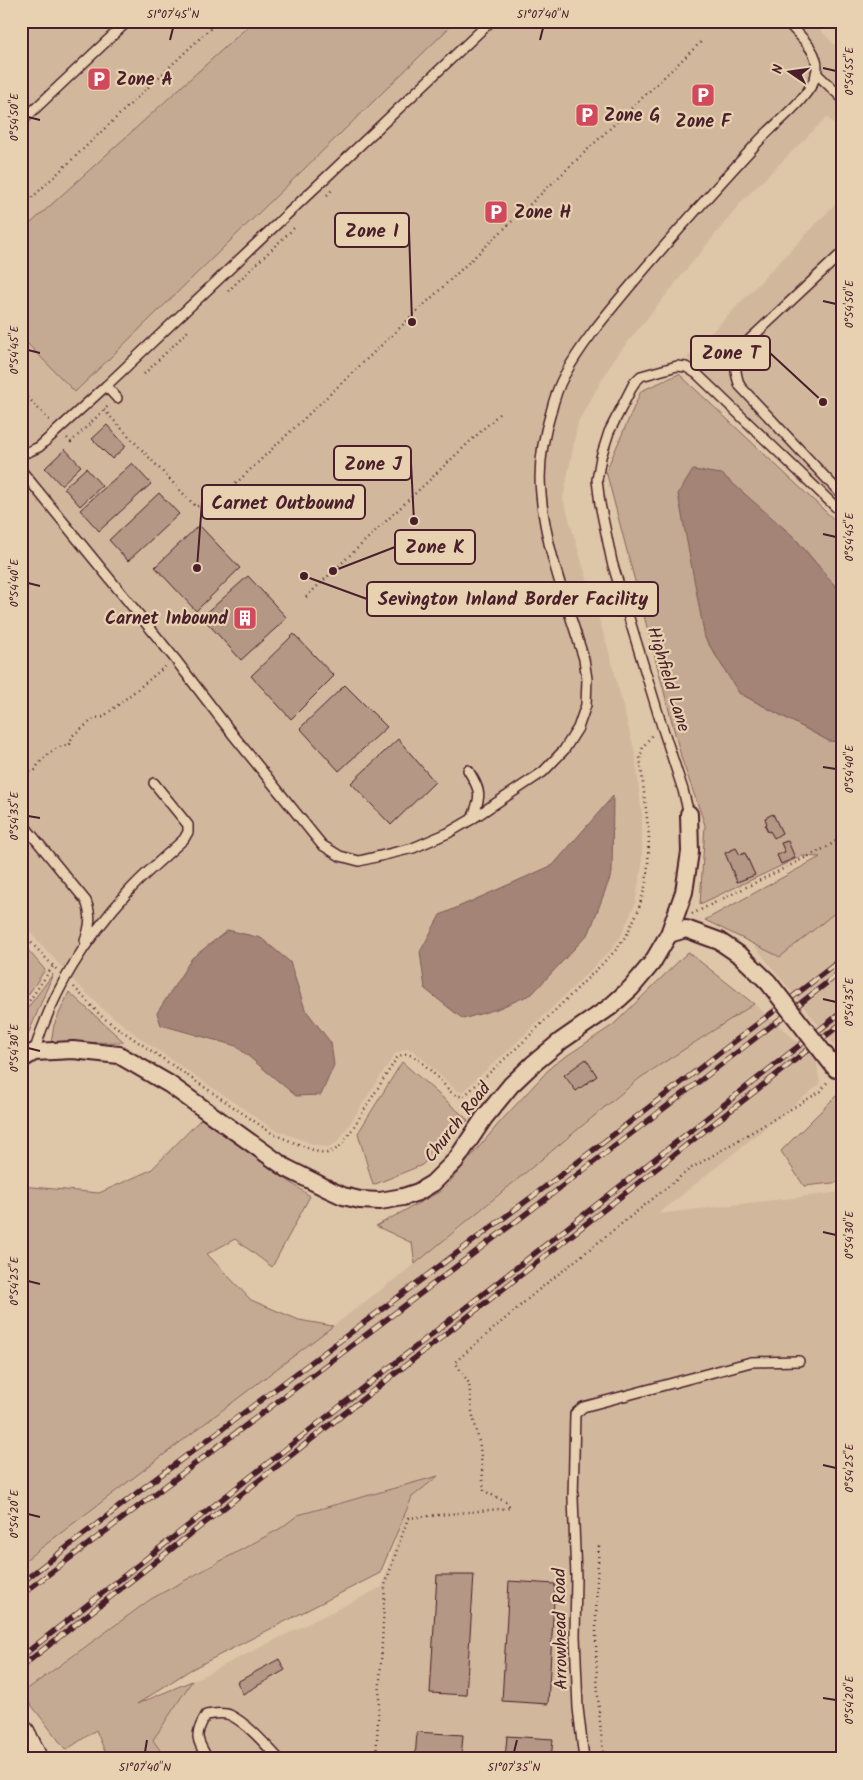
<svg xmlns="http://www.w3.org/2000/svg" width="863" height="1780" font-family="Kalam,sans-serif">
  <style>
    .built { fill: #d1b89d }
    .green { fill: #c5aa93; stroke: #88645f; fill-rule: evenodd }
    .water { fill: #a38476; stroke: #7f5c58 }
    .building { fill: #b49784; stroke: #4a1f2b }
    .lines { fill: none; stroke-linecap: round; stroke-linejoin: round }
    .service-casing { stroke: #4a1f2b; stroke-width: 12 }
    .minor-casing { stroke: #4a1f2b; stroke-width: 20 }
    .trunk-casing { stroke: #4a1f2b; stroke-width: 31 }
    .path { stroke: #4a1f2b; stroke-width: 2.5; stroke-dasharray: 1 4; stroke-linecap: butt }
    .service { stroke: #e7d1b0; stroke-width: 9 }
    .minor { stroke: #e7d1b0; stroke-width: 16 }
    .trunk { stroke: #e7d1b0; stroke-width: 28 }
    .rail-casing { stroke: #4a1f2b; stroke-width: 5.5 }
    .rail { stroke: #e7d1b0; stroke-width: 4; stroke-dasharray: 11; stroke-linecap: butt }
    .minor-bridge-casing { stroke: #4a1f2b; stroke-width: 20; stroke-linecap: butt }
    .minor-bridge { stroke: #e7d1b0; stroke-width: 16 }
    .ticks { fill: none; stroke: #4a1f2b; stroke-width: 2 }
    .labels { text-anchor: middle; stroke-width: 4.5; stroke-linejoin: round; paint-order: stroke }
    .poi-label { font-size: 18px; font-weight: bold; fill: #4a1f2b; stroke: #e7d1b0; text-anchor: start }
    .street-label { font-size: 18px; fill: #4a1f2b; stroke: #e7d1b0 }
    .leader { fill: none; stroke: #4a1f2b; stroke-width: 2 }
    .callout-dot { fill: #4a1f2b; stroke: #e7d1b0; stroke-width: 2 }
    .callout { fill: #e7d1b0; stroke: #4a1f2b; stroke-width: 2 }
    .callout-label { font-size: 19px; text-anchor: middle; font-weight: bold; fill: #4a1f2b }
    .neatline { fill: none; stroke: #4a1f2b; stroke-width: 2 }
    .ticks-label { font-size: 12px; text-anchor: middle; fill: #4a1f2b }
  </style>
  <rect width="100%" height="100%" fill="#dec6a8"/>
  <filter id="ink" filterUnits="userSpaceOnUse"><feTurbulence type="fractalNoise" baseFrequency=".02" numOctaves="2"/><feDisplacementMap in="SourceGraphic" scale="10" xChannelSelector="R" yChannelSelector="G"/><feConvolveMatrix kernelMatrix="1 2 1 2 8 2 1 2 1" color-interpolation-filters="sRGB"/></filter>
  <g filter="url(#ink)">
    <g class="built">
      <path d="M21,21H812L842,53V131L827,117L743,200L614,359L578,422L563,499L609,652L635,753L642,816V865L635,904L621,936L610,951L509,1050L462,1092L457,1091L451,1086L413,1050L406,1049L395,1054L338,1142L328,1147L315,1145L273,1129L144,1041L103,1009L76,983L21,922Z"/>
      <path d="M842,197V506L687,358Z"/>
      <path d="M842,874V1049L836,1047L753,944Z"/>
      <path d="M754,1004L816,1058L820,1084L658,1214L842,1192V1759H166L153,1740L192,1681L382,1587L404,1516L281,1528L151,1599L22,1693L21,1498L299,1320L333,1326L415,1264L640,1078Z"/>
    </g>
    <g class="green">
      <path d="M254,21H456L75,392L21,337V232Z"/>
      <path d="M679,374L842,527V594L794,537L705,638L739,693L829,741L842,742V907L780,957L705,920L820,857L802,856L700,904L705,825L682,760L606,471L641,391ZM773,814L782,833L774,837L770,831L768,832L765,826L767,824L765,818ZM787,841L795,858L781,864L777,855L785,852L781,843ZM736,848L740,855L745,853L755,875L737,882L725,853Z"/>
      <path d="M21,942L45,970L21,1005Z"/>
      <path d="M688,952L754,1004L640,1078L415,1264L412,1243L376,1226L443,1190L500,1122L553,1065L613,1025ZM586,1060L597,1076L576,1091Z"/>
      <path d="M53,974L27,1037L21,1041V1017Z"/>
      <path d="M69,992L124,1042L51,1043L54,1025Z"/>
      <path d="M402,1062L468,1120L422,1165L373,1185L358,1133Z"/>
      <path d="M842,1090V1182L804,1186L781,1151Z"/>
      <path d="M201,1119L310,1196L272,1267L235,1239L207,1254L251,1300L299,1320L333,1326L24,1561H21V1186L99,1193L151,1170Z"/>
      <path d="M438,1476L412,1497L380,1573L190,1670L137,1704L192,1681L153,1740L166,1759H108L96,1730L66,1750L22,1693L151,1599L281,1528L298,1515Z"/>
    </g>
    <g class="water">
      <path d="M693,470L722,474L794,537L842,594V742L829,741L739,693L705,638L678,494Z"/>
      <path d="M613,796L612,873L589,933L532,994L497,1009L463,1019L425,989L420,952L440,915L553,865Z"/>
      <path d="M228,930L261,938L290,962L305,1009L331,1043L334,1065L321,1095L296,1096L236,1046L161,1025L157,1013L192,958Z"/>
    </g>
    <g class="building">
      <path d="M107,425L126,446L112,459L92,439Z"/>
      <path d="M65,449L81,466L61,485L45,468Z"/>
      <path d="M132,463L151,484L99,531L80,510Z"/>
      <path d="M86,468L102,486L80,506L64,488Z"/>
      <path d="M159,493L179,514L128,561L109,540Z"/>
      <path d="M199,525L240,568L196,611L155,567Z"/>
      <path d="M248,576L287,618L241,660L202,617Z"/>
      <path d="M294,634L334,676L291,719L251,676Z"/>
      <path d="M345,685L387,727L339,771L300,728Z"/>
      <path d="M398,739L435,782L391,825L351,783Z"/>
      <path d="M773,814L782,833L774,838L770,831L768,832L765,825L767,824L765,818Z"/>
      <path d="M788,841L795,858L781,864L777,855L785,852L781,843Z"/>
      <path d="M736,848L740,855L745,853L755,875L737,882L725,853Z"/>
      <path d="M586,1059L597,1076L576,1091L564,1075Z"/>
      <path d="M437,1575H474L466,1695L430,1693Z"/>
      <path d="M509,1581L555,1584L548,1704L502,1701Z"/>
      <path d="M279,1659L285,1670L243,1694L237,1682Z"/>
      <path d="M417,1732L463,1735L461,1759H415Z"/>
      <path d="M507,1736L553,1739L551,1759H505Z"/>
      <path d="M226,1754L229,1759H219V1757Z"/>
    </g>
    <g class="lines">
      <g class="service-casing">
        <g id="service">
          <path d="M816,73L842,98"/>
          <path d="M21,122L128,21"/>
          <path d="M842,253L747,342C736,359 732,366 740,386L842,495"/>
          <path d="M117,398L106,386L491,21"/>
          <path d="M21,452H28L39,447L106,386"/>
          <path d="M21,470L175,659L234,736L322,845L340,856L359,861L413,848L448,833L472,819L543,772L564,750L578,728L586,705L587,679L584,659C568,607 545,547 541,494C538,467 543,438 551,412C554,400 558,387 564,376C582,343 607,314 631,285C672,236 714,190 757,143C774,124 809,99 816,75C822,53 799,35 786,21"/>
          <path d="M468,770C481,791 482,795 472,819"/>
          <path d="M689,814L683,790L661,723L612,562L600,504L597,480L601,457L609,432L634,383L641,376L677,366L686,367L697,374L842,513"/>
          <path d="M23,824L86,901C92,916 90,926 85,941"/>
          <path d="M34,1052C53,990 85,940 128,892C145,873 166,856 184,839L188,832V825L154,783"/>
          <path d="M208,1759C196,1739 194,1735 206,1715C214,1714 223,1712 230,1715C248,1724 265,1744 279,1759"/>
          <path d="M584,1759L578,1708L575,1636L576,1577L573,1498L575,1414L583,1407L751,1362L799,1361"/>
        </g>
      </g>
      <g class="minor-casing">
        <g id="minor">
          <path d="M669,934L686,929L719,941L741,956L768,982"/>
          <path d="M825,1055L836,1069L842,1068"/>
          <path d="M21,1060L34,1052L73,1050L119,1055L169,1084L286,1168L330,1190L343,1196L360,1200L380,1201L403,1197L418,1192L433,1183L456,1160L484,1118L511,1085L533,1064L561,1041L610,1007L631,988L652,963L669,934L684,892L690,852L689,814"/>
        </g>
      </g>
      <g class="trunk-casing">
        <path id="trunk" d="M21,1734L33,1759"/>
      </g>
      <g class="path">
        <path d="M327,195L333,189"/>
        <path d="M21,208L218,21"/>
        <path d="M228,291L296,226"/>
        <path d="M144,374L190,329"/>
        <path d="M21,390L51,422"/>
        <path d="M104,410L196,507L232,487L701,42"/>
        <path d="M67,438L71,442L108,406"/>
        <path d="M306,597L499,414"/>
        <path d="M21,776L27,772L35,770C41,758 56,746 70,744L72,736L95,718L103,717L166,666"/>
        <path d="M692,914L827,847L842,837"/>
        <path d="M21,932L58,971"/>
        <path d="M74,987L101,1016L112,1024L273,1134L318,1152L327,1153L335,1150L343,1144L396,1059C399,1056 402,1054 406,1054C419,1055 442,1083 451,1092L456,1095L463,1097L523,1042L588,978L615,951L627,934L638,911L646,884L648,865L649,836L640,757L643,747L652,735"/>
        <path d="M21,1013L53,966"/>
        <path d="M599,1546C594,1617 595,1688 604,1759"/>
        <path d="M376,1759L385,1585L408,1518L510,1508L508,1503L484,1491L480,1446L472,1412L469,1383L455,1362L536,1292L690,1169L821,1091L828,1081"/>
      </g>
      <use href="#service" class="service"/>
      <use href="#minor" class="minor"/>
      <use href="#trunk" class="trunk"/>
      <g class="rail-casing">
        <g id="rail">
          <path d="M21,1583L142,1489L553,1181L842,959"/>
          <path d="M21,1595C295,1388 571,1182 842,971"/>
          <path d="M21,1657L842,1012"/>
          <path d="M21,1667L842,1023"/>
        </g>
      </g>
      <use href="#rail" class="rail"/>
      <g class="minor-bridge-casing">
        <path id="minor-bridge" d="M768,982L825,1055"/>
      </g>
      <use href="#minor-bridge" class="minor-bridge"/>
    </g>
  </g>
  <path class="ticks" d="M170,40L173,28M540,40L543,28M823,68L836,71M28,117L40,120M823,301L836,304M28,350L40,353M823,534L836,537M28,583L40,586M823,767L836,769M28,816L40,818M823,999L836,1002M28,1048L40,1051M823,1232L836,1235M28,1281L40,1284M823,1465L836,1468M28,1514L40,1517M823,1698L836,1700M145,1752L147,1740M514,1752L517,1740"/>
  <defs>
    <g id="parking-square" transform="scale(1.25)"><rect x="-9" y="-9" width="18" height="18" rx="4" fill="#d1495b" stroke="#e7d1b0"/><path d="M-3.5-5.5H1a3.5 3.5 0 0 1 0 7H-1V5.5H-3.5ZM-1-3.4V-.6H.8a1.4 1.4 0 0 0 0-2.8Z" fill="#fff"/></g>
    <g id="building-square" transform="scale(1.25)"><rect x="-9" y="-9" width="18" height="18" rx="4" fill="#d1495b" stroke="#e7d1b0"/><path d="M-4-6H4V6H1V3H-1V6H-4ZM-2.5-4.3h1.7v1.8h-1.7ZM.8-4.3h1.7v1.8H.8ZM-2.5-1h1.7V.8h-1.7ZM.8-1h1.7V.8H.8Z" fill="#fff"/></g>
  </defs>
  <g fill-rule="evenodd">
    <use href="#parking-square" x="99" y="79"/>
    <use href="#parking-square" x="703" y="95"/>
    <use href="#parking-square" x="587" y="115"/>
    <use href="#parking-square" x="496" y="212"/>
    <use href="#building-square" x="245" y="618"/>
  </g>
  <g class="labels">
    <g class="poi-label">
      <text x="116" y="85">Zone A</text>
      <text x="604" y="121">Zone G</text>
      <text x="703" y="127" text-anchor="middle">Zone F</text>
      <text x="514" y="218">Zone H</text>
      <text x="228" y="624" text-anchor="end">Carnet Inbound</text>
    </g>
    <g class="street-label">
      <text transform="translate(669 679) rotate(73)" y="6">Highfield Lane</text>
      <text transform="translate(457 1122) rotate(-52)" y="6">Church Road</text>
      <text transform="translate(560 1629) rotate(-91)" y="6">Arrowhead Road</text>
    </g>
  </g>
  <path class="leader" d="M412 322L409 230M823 402L770 353M414 521L411 463M197 568L202 502M333 571L395 547M304 576L367 599"/>
  <g class="callout-dot">
    <circle cx="412" cy="322" r="5"/>
    <circle cx="823" cy="402" r="5"/>
    <circle cx="414" cy="521" r="5"/>
    <circle cx="197" cy="568" r="5"/>
    <circle cx="333" cy="571" r="5"/>
    <circle cx="304" cy="576" r="5"/>
  </g>
  <g class="callout">
    <rect x="335" y="213" width="74" height="34" rx="5"/>
    <rect x="691" y="336" width="79" height="34" rx="5"/>
    <rect x="334" y="446" width="77" height="34" rx="5"/>
    <rect x="202" y="485" width="163" height="34" rx="5"/>
    <rect x="395" y="530" width="80" height="34" rx="5"/>
    <rect x="367" y="582" width="291" height="34" rx="5"/>
  </g>
  <g class="callout-label">
    <text x="372" y="237">Zone I</text>
    <text x="731" y="359">Zone T</text>
    <text x="373" y="470">Zone J</text>
    <text x="283" y="509">Carnet Outbound</text>
    <text x="435" y="553">Zone K</text>
    <text x="513" y="605">Sevington Inland Border Facility</text>
  </g>
  <rect width="863" height="1780" fill="none" stroke="#e7d1b0" stroke-width="55"/>
  <g transform="translate(790 72) rotate(283)" stroke="#e7d1b0" stroke-width="4" paint-order="stroke">
  <path d="M0-4L9 19L0 12L-9 19Z" fill="#4a1f2b"/>
  <text y="-8" font-size="14" font-weight="bold" text-anchor="middle" fill="#4a1f2b">N</text>
  </g>
  <rect x="28" y="28" width="808" height="1724" class="neatline"/>
  <g class="ticks-label">
    <text x="173" y="18">51°07'45"N</text>
    <text x="543" y="18">51°07'40"N</text>
    <text transform="translate(849 71) rotate(-90)" y="4">0°54'55"E</text>
    <text transform="translate(14 117) rotate(-90)" y="4">0°54'50"E</text>
    <text transform="translate(849 304) rotate(-90)" y="4">0°54'50"E</text>
    <text transform="translate(14 350) rotate(-90)" y="4">0°54'45"E</text>
    <text transform="translate(849 537) rotate(-90)" y="4">0°54'45"E</text>
    <text transform="translate(14 583) rotate(-90)" y="4">0°54'40"E</text>
    <text transform="translate(849 769) rotate(-90)" y="4">0°54'40"E</text>
    <text transform="translate(14 816) rotate(-90)" y="4">0°54'35"E</text>
    <text transform="translate(849 1002) rotate(-90)" y="4">0°54'35"E</text>
    <text transform="translate(14 1048) rotate(-90)" y="4">0°54'30"E</text>
    <text transform="translate(849 1235) rotate(-90)" y="4">0°54'30"E</text>
    <text transform="translate(14 1281) rotate(-90)" y="4">0°54'25"E</text>
    <text transform="translate(849 1468) rotate(-90)" y="4">0°54'25"E</text>
    <text transform="translate(14 1514) rotate(-90)" y="4">0°54'20"E</text>
    <text transform="translate(849 1700) rotate(-90)" y="4">0°54'20"E</text>
    <text x="145" y="1771">51°07'40"N</text>
    <text x="514" y="1771">51°07'35"N</text>
  </g>
</svg>
